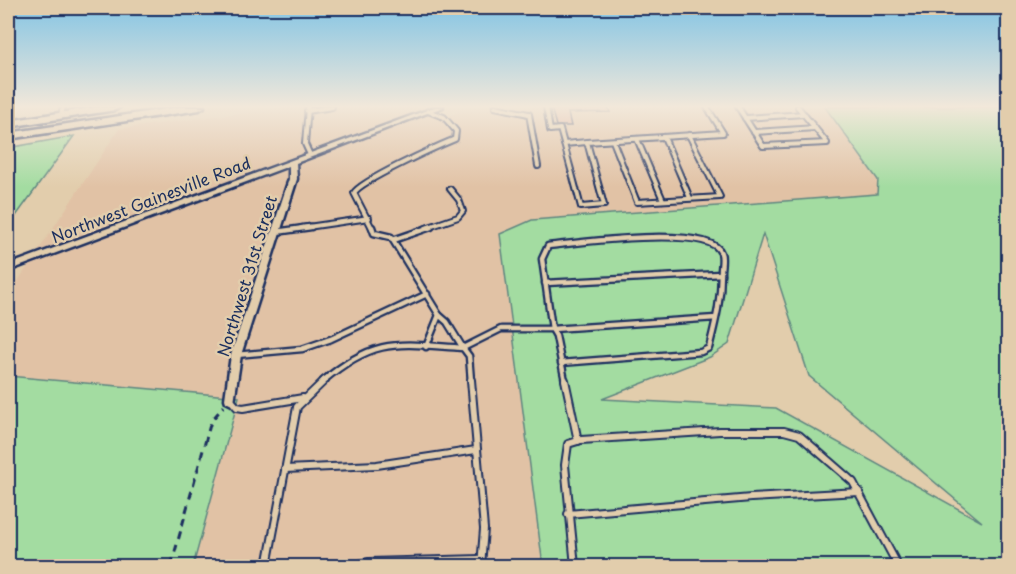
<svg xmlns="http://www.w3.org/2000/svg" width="1016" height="574" font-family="'Playpen Sans',sans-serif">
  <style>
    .built { fill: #e1c2a5 }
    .green { fill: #a3dca1; stroke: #5f8680; stroke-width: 1.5; fill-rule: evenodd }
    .building { fill: #dfa896; stroke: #1b2f5e; stroke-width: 1.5 }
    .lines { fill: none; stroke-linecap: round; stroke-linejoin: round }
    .service-far2-casing { stroke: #1b2f5e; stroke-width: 8 }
    .service-far1-casing { stroke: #1b2f5e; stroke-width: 9 }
    .service-casing { stroke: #1b2f5e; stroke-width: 10 }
    .minor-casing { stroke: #1b2f5e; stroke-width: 5 }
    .trunk-casing { stroke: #1b2f5e; stroke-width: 5 }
    .path { stroke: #1b2f5e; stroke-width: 3; stroke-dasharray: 8 6; stroke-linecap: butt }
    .service-far2 { stroke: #e2cdac; stroke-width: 4 }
    .service-far1 { stroke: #e2cdac; stroke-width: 4.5 }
    .service { stroke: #e2cdac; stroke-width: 6 }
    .minor { fill: #e2cdac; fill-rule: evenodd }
    .trunk { fill: #e2cdac; fill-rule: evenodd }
    .labels { text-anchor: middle; stroke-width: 5; stroke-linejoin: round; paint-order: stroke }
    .street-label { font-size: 16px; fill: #1b2f5e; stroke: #e2cdac }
  </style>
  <rect width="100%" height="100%" fill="#e2cdac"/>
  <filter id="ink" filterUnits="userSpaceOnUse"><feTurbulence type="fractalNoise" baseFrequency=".0167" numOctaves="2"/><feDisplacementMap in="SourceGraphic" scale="12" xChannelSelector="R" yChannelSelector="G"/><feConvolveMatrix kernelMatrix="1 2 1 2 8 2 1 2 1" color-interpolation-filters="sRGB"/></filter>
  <g filter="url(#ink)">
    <path class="built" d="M286,107H424L445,117L474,107H825L878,180L877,194L532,220L500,234L543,566H193L239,397L8,376V296L119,129Z"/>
    <g class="green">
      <path d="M825,107H1008V566H543L500,234L532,220L877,194L878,180ZM763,234L809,376L982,522L776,408L602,399L710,357L729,344Z"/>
      <path d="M74,136L8,227V148Z"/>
      <path d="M8,376L239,397L193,566H8Z"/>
    </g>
    <path class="building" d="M551,107H608L610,112L568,113L571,126H556Z"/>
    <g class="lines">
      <g class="service-far2-casing">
        <g id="service-far2">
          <path d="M308,107L305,144L310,155"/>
          <path d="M495,107L529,114L538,166"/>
          <path d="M546,107L550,130L560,129L581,207L604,205L587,142L723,133L707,107"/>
          <path d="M738,107L763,146L827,143L798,107"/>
          <path d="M307,111L332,107"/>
          <path d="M61,115L63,107"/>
          <path d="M745,118L804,114"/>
          <path d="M754,132L815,128"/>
          <path d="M664,137L690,198"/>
          <path d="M637,139L663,200"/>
          <path d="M613,141L637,202L720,197L689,135"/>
          <path d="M564,144L587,142"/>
          <path d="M301,228L369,218"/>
          <path d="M372,228L354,193C360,181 438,146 455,139L456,131L444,117L428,111"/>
          <path d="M426,228L458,217L463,211L459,200L450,189"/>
        </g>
      </g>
      <g class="service-far1-casing">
        <g id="service-far1">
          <path d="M372,227L374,233L391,237L439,315L447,322L463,348L501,329H552L556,336L565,381"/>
          <path d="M276,232L311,227"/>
          <path d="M393,240L431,227"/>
          <path d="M545,283L721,274"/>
          <path d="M426,347L439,315"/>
          <path d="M236,355L302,349L331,339L427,294"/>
          <path d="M561,363L701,352L709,348C716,320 721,301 721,272C721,266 723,258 721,253C711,224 576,243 548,246L542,259L552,329L716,318"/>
          <path d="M323,381C376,336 399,344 463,348L469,356L471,381"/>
        </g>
      </g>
      <g class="service-casing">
        <g id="service">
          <path d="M471,380L484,529L481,566"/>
          <path d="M565,380L578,441"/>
          <path d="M230,399L237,407L243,408L303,398"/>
          <path d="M285,469L377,465L476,450"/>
          <path d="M568,514L751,498L859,492"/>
          <path d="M267,566L297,407L325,380"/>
          <path d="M350,566L369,562L481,559"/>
          <path d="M575,566L565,465L568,444L581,440L720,431H784L799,435L853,482L898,566"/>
        </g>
      </g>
      <g class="minor-casing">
        <path id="minor" d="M435,107H443L296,163L297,179L241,355L234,402L230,404L226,402L225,399L231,355L289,179V166L8,271V265Z"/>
      </g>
      <g class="trunk-casing">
        <g id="trunk">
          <path d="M96,107H120L115,110L8,127V121Z"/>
          <path d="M179,107H204L199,110L8,139V133Z"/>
        </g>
      </g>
      <path class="path" d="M171,566L211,421L224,406"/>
      <use href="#service-far2" class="service-far2"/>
      <use href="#service-far1" class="service-far1"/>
      <use href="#service" class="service"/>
      <use href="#minor" class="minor"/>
      <use href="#trunk" class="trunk"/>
    </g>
  </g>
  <linearGradient id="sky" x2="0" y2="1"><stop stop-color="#82c4e4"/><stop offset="0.57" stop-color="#f2e8da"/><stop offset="1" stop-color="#f2e8da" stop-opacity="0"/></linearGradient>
  <rect width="1016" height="187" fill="url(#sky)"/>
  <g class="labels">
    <g class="street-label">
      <text transform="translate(151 200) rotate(-21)" y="6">Northwest Gainesville Road</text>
      <text transform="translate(247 276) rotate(-73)" y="6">Northwest 31st Street</text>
    </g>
  </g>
  <rect width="1016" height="574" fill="none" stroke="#e2cdac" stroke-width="30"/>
  <rect x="15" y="15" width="986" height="544" fill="none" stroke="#1b2f5e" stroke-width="2" filter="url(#ink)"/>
</svg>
